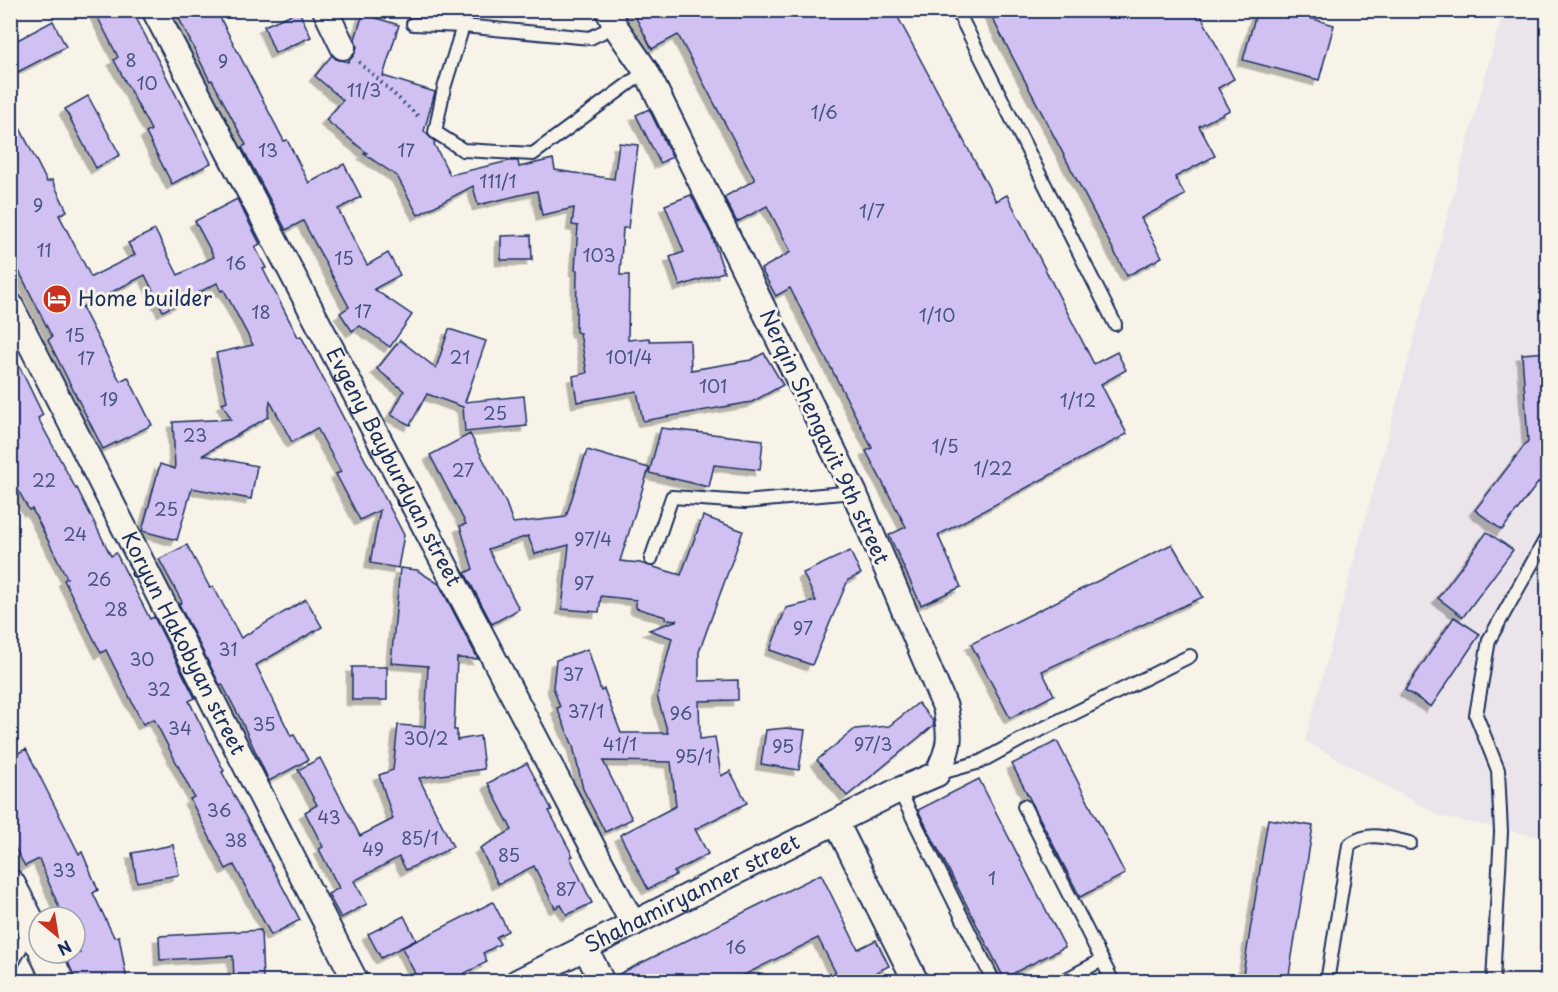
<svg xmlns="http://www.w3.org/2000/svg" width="1558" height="992" font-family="'Playpen Sans',sans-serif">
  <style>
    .built { fill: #ebe4eb }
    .building { fill: #d0c1f2; stroke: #1b2f5e; stroke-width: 1.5; filter: url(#shadow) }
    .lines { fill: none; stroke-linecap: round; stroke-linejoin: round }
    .service-casing { stroke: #1b2f5e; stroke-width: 16 }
    .minor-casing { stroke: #1b2f5e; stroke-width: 28 }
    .tertiary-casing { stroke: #1b2f5e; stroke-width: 34 }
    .path { stroke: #1b2f5e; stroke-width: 4; stroke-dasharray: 1.5 4.5; stroke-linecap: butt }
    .service { stroke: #f7f3e8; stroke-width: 12 }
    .minor { stroke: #f7f3e8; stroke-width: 24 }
    .tertiary { stroke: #f7f3e8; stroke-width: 30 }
    .labels { text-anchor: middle; stroke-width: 6; stroke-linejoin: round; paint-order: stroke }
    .number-label { font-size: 18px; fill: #485483 }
    .poi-label { font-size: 21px; fill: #1b2f5e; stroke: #f7f3e8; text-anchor: start }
    .street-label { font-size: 21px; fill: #1b2f5e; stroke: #f7f3e8 }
  </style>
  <defs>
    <filter id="shadow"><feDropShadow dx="-5.5" dy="5.5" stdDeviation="0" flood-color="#0004"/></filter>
  </defs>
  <rect width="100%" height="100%" fill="#f7f3e8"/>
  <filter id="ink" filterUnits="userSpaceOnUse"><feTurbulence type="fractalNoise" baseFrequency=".0167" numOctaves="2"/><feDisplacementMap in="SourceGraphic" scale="12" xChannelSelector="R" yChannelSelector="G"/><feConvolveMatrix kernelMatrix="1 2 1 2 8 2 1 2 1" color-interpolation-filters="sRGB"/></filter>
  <g filter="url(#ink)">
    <path class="built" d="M1503,11H1547V838L1442,817L1305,741Z"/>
    <g class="building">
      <path d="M94,10H132L211,163L172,184L146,133L151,130L114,60L118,57Z"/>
      <path d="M175,10H216L284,141L287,140L309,183L344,164L361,197L338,209L367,265L388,253L400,275L374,289L412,315L390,347L360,326L352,331L340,313L349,307L303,221L286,230L242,147L246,145L212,80L210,81Z"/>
      <path d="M632,10H894L996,201L1007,195L1094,364L1117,352L1126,370L1101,384L1127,434L938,535L961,587L921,605L889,535L906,527L866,451L872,448L790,288L776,296L761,269L791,252L767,206L737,222L724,197L755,180L678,35L652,49Z"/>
      <path d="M988,10H1198L1234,79L1218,88L1230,110L1199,126L1215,156L1175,177L1185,195L1141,218L1162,257L1127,276Z"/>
      <path d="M1257,10H1282L1334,25L1319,80L1243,60Z"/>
      <path d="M299,11L311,37L275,53L264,26Z"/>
      <path d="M363,14L399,25L383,76L435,92L424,131L435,142L434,144L450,175L509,161H518L519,167L553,159L555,170L614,179L619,143L638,145L628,228H623L620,275H629L628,340L649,338L650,341L690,340L691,370L751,360L764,353L783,385L752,402L643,421L637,391L577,402L573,376L587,373L580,333L576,332L577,270H575L578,226L572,225L574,208L542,215L537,191L478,205L473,186L418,215L397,176L364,154L367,153L326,120L343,100L315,76L332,55L336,59L348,62L354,55L357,47L355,39Z"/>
      <path d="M53,21L66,47L10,76V44Z"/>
      <path d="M88,96L120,155L96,168L65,109Z"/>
      <path d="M10,108L47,182L52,180L67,211L59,215L91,277L135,255L128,243L155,230L178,275L214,257L195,221L237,199L260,244L255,247L266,268L263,269L298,337L301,336L404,535L398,568L370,563L380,510L360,520L336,474L341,472L317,428L292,442L270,401L268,417L203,455L257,466L251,499L192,488L177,540L142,531L160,464L175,469L173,422L231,419L222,403L227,401L216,353L253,345L224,290L221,291L217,283L163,311L145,275L82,307L120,381L128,377L152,425L103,449L48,340L52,337L10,253Z"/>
      <path d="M649,109L672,157L660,163L636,115Z"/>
      <path d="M691,195L712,236L724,272L680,286L670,257L684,252L665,205Z"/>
      <path d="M531,235L532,260H501V236Z"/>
      <path d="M449,329L486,341L465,402L524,396L527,426L465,432L463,407L427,394L410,425L391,415L404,391L377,369L400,340L436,368Z"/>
      <path d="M10,347L43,415L38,418L76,489L77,488L111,556L116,553L150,619L154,617L195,698L189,701L224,771L222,772L300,920L271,935L234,865L226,869L190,799L194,797L154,719L143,724L106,650L101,653L64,580L67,578L32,509L29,510L10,475Z"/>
      <path d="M1548,352V470L1502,530L1475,510L1528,441L1522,354Z"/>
      <path d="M661,428L763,440L760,470L714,465L709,487L649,473Z"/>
      <path d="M470,434L506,503L513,523L566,517L587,450L649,468L620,561L640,563L681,575L703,516L743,531L699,652V681L738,680V700L699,701L700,739L715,737L721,776L730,771L747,803L695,829L708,854L674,872L676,875L648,889L620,835L676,806L671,762L603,761L632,819L605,832L583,789L573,746L557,708L560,707L553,687L556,660L588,649L601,691L604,689L621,733H668L657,696L672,638L649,630L678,620L665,619L666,617L636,608V600L601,596L599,612L562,609L569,545L535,554L528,536L488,549L519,609L492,624L465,573L473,569L460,526L466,524L430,455Z"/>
      <path d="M1487,532L1513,550L1463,617L1438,598Z"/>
      <path d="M1172,544L1203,597L1042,671L1054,695L1010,718L971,644Z"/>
      <path d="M187,545L210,588L213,586L241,638L306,599L322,627L256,665L291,736L294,735L308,760L269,781L240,718L222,684L220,685L179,604L182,602L159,559Z"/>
      <path d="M850,551L861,574L848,580L812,665L770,650L786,608L816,601L803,573Z"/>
      <path d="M400,568L417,570L439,584L478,659L457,658L454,730H457V740L480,736L484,769L419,778L453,847L406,870L399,857L354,881L367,904L341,918L328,894L339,888L319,849L323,847L305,812L317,805L298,770L320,758L360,836L393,819L379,775L393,770L398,725L425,727L428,666L391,663Z"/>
      <path d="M1454,617L1480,634L1431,707L1405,690Z"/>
      <rect x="352" y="667" width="35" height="33"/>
      <path d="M918,703L933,721L934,725L847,796L817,760L855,729L889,726Z"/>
      <path d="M786,728L805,730L799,770L761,764L766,730Z"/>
      <path d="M1057,741L1125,874L1080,897L1012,764Z"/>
      <path d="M26,749L79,854L82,852L98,890L93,893L114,937L119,936L127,981H76L64,953H80L75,943V917H63L39,859L25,866L10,839V757Z"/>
      <path d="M527,763L552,810L549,811L573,856L570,857L592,903L567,915L561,905L555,908L534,866L498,884L480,848L512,830L488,783Z"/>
      <path d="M979,779L1065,947L1004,978L918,810Z"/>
      <path d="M1268,819L1313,826L1288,981H1242Z"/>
      <path d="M173,845L179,875L137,882L132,853Z"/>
      <path d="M821,874L858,949L876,940L889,966L859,981H840L818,938L732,981H616L615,976Z"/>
      <path d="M493,902L508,931L496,937L500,944L483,953L487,962L465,973L469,981H419L402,948Z"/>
      <path d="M404,916L416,940L381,958L368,934Z"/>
      <path d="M261,930L263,981H234L233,956L160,960L159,936Z"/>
    </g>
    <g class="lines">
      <g class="service-casing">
        <g id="service">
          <path d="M957,10L1115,324"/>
          <path d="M413,24L463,26"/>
          <path d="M615,26L590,38L463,26L444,88L435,132L463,150L533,154L646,71"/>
          <path d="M651,559L672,497L745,502L854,492"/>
          <path d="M937,774L980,762L1024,738L1190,656"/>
          <path d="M899,790L994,982"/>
          <path d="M1024,806L1113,982"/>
          <path d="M10,967L30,931"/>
          <path d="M1061,982L1102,960"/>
          <path d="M1327,982L1349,845C1370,830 1386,838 1410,843"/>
          <path d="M1493,982L1501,832L1498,770L1476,715L1489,640L1548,535"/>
        </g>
      </g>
      <g class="minor-casing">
        <g id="minor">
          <path id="s1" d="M154,10L633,924"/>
          <path d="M325,10L343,47"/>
          <path id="s2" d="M10,304L356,982"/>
          <path d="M836,822L916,982"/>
          <path d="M585,947L602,982"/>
          <path id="s3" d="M517,982L899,790L937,774C951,746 951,737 945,707L854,492L646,71L615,26L608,10"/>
        </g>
      </g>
      <g class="tertiary-casing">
        <g id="tertiary">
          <path d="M10,885L39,941"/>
          <path d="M45,953L59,982"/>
        </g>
      </g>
      <path class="path" d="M359,62L420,118"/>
      <use href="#service" class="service"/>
      <use href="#minor" class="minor"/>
      <use href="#tertiary" class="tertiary"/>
    </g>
  </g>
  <defs>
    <g id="hotel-disc" transform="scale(1.5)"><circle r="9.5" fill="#c8321e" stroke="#f7f3e8"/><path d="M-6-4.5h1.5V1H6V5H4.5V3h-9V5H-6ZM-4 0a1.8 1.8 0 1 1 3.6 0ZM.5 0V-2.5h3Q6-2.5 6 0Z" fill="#fff"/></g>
  </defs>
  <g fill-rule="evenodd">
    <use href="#hotel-disc" x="57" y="299"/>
  </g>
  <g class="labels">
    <g class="number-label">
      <text x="131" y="67">8</text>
      <text x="223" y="68">9</text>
      <text x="147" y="90">10</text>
      <text x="364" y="97">11/3</text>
      <text x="824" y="119">1/6</text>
      <text x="268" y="157">13</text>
      <text x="406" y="157">17</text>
      <text x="498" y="188">111/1</text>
      <text x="38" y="212">9</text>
      <text x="872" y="218">1/7</text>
      <text x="44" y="257">11</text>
      <text x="599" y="262">103</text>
      <text x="344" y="265">15</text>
      <text x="236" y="270">16</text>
      <text x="363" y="318">17</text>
      <text x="261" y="319">18</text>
      <text x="937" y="322">1/10</text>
      <text x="75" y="342">15</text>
      <text x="460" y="364">21</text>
      <text x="629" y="364">101/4</text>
      <text x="86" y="365">17</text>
      <text x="713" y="393">101</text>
      <text x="109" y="406">19</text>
      <text x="1078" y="407">1/12</text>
      <text x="495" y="420">25</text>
      <text x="195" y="442">23</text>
      <text x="945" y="453">1/5</text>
      <text x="993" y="475">1/22</text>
      <text x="463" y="477">27</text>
      <text x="44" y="487">22</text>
      <text x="166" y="516">25</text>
      <text x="75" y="541">24</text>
      <text x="593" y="546">97/4</text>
      <text x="99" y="586">26</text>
      <text x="584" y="590">97</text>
      <text x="116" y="616">28</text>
      <text x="803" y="635">97</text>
      <text x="228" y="656">31</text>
      <text x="142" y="666">30</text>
      <text x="573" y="681">37</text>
      <text x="159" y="696">32</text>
      <text x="586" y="718">37/1</text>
      <text x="681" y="720">96</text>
      <text x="264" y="731">35</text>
      <text x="180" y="735">34</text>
      <text x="426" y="745">30/2</text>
      <text x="620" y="751">41/1</text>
      <text x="873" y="751">97/3</text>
      <text x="783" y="753">95</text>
      <text x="694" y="763">95/1</text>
      <text x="219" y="817">36</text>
      <text x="329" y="824">43</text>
      <text x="420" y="845">85/1</text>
      <text x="236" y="847">38</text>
      <text x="373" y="856">49</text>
      <text x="509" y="862">85</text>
      <text x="64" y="877">33</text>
      <text x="992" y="885">1</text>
      <text x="566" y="896">87</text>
      <text x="736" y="954">16</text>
    </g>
    <g class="poi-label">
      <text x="78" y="306">Home builder</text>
    </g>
    <g class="street-label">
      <text transform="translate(824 437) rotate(65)" y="7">Nerqin Shengavit 9th street</text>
      <text dy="7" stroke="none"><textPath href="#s1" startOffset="516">Evgeny Bayburdyan street</textPath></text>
      <text dy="7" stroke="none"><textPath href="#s2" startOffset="381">Koryun Hakobyan street</textPath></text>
      <text dy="7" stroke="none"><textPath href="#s3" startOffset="196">Shahamiryanner street</textPath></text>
    </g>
  </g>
  <rect width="1558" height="992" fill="none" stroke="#f7f3e8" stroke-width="36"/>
  <rect x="18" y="18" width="1522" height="956" fill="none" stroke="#1b2f5e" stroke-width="2" filter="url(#ink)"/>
  <g transform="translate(57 935) rotate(150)"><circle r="28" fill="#f7f3e8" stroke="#9fa5b1" stroke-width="1.5"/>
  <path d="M0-4.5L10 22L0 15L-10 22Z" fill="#c8321e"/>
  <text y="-9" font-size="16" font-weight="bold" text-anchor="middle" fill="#1b2f5e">N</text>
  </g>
</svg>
